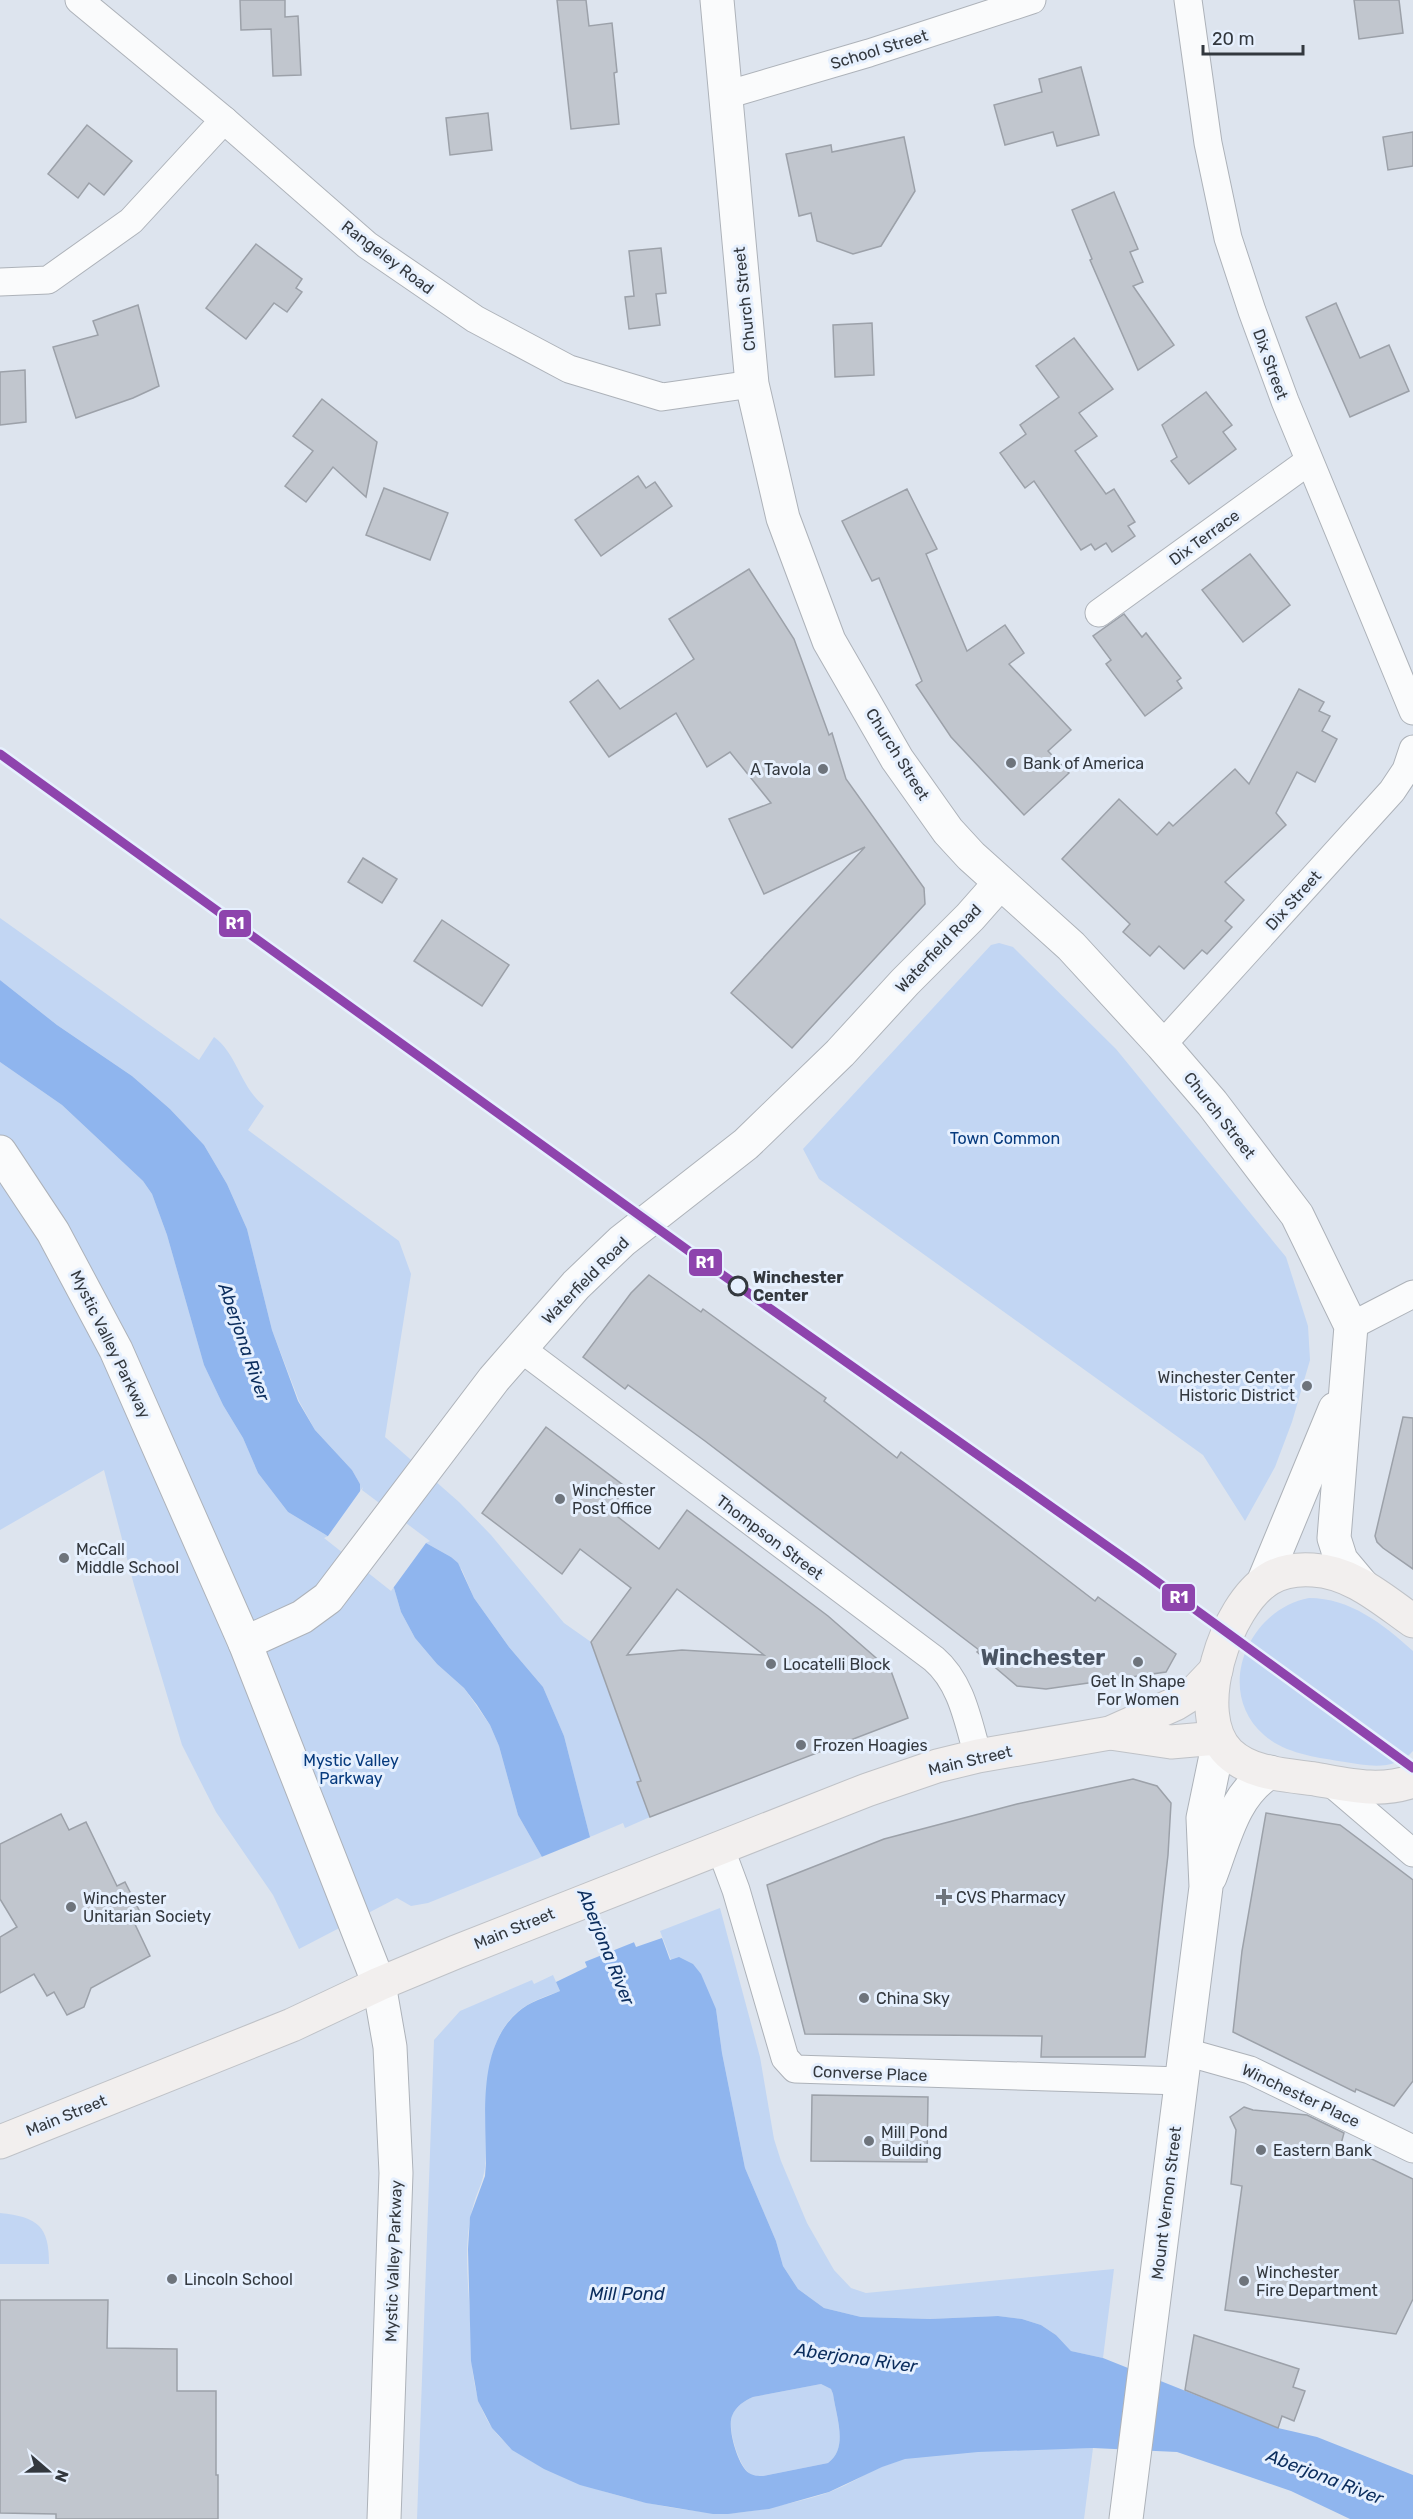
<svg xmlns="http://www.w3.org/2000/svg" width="1413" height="2519" font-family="Rubik,sans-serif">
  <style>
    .green { fill: #c2d6f3 }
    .water { fill: #8fb5ee; fill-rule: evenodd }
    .pier { fill: #dde4ee }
    .building { fill: #c1c6ce; stroke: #9ca1a9; stroke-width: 1.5; fill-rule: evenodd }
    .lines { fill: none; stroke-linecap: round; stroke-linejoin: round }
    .minor-casing { stroke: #adb2b9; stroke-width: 29 }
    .secondary-casing { stroke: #adb2b9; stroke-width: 35 }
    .primary-casing { stroke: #bfc2c7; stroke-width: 35 }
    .minor { stroke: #fafbfc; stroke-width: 27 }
    .secondary { stroke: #fafbfc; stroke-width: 33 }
    .primary { stroke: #f2efee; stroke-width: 33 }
    .rail-1-casing { stroke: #e6f0fe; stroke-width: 14 }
    .rail-1 { stroke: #8e44ad; stroke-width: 9 }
    .poi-dot { fill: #6e747c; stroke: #e6f0fe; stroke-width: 2 }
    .stop-dot { fill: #e6f0fe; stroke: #33383e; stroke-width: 3 }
    .labels { text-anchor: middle; stroke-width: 6; stroke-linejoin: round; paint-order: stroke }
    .street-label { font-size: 16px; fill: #33383e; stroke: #e6f0fe }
    .poi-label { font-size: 16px; fill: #33383e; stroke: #e6f0fe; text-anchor: start }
    .park-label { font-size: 16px; fill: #063a7d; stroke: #e6f0fe }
    .stop-label { font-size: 16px; font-weight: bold; fill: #33383e; stroke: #e6f0fe; text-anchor: start }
    .water-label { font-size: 18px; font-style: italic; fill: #0b2d5d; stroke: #e6f0fe }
    .district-label { font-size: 22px; font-weight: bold; fill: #4a5463; stroke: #e6f0fe }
    .line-badge { stroke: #e6f0fe; stroke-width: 2 }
    .badge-label { font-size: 16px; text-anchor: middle; font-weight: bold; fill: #fff }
  </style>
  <rect width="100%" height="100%" fill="#dde4ee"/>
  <g class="green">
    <path d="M0,918L199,1060L214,1037C238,1055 239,1085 264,1106L248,1130L399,1241L411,1274L385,1437L459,1502L491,1535L564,1623L591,1642L641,1781L637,1782L650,1817L625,1828L623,1823L590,1837L564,1736L543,1687L509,1647L474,1598L462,1570L451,1557L426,1543L359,1492L360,1484L352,1470L315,1430L299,1401L272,1330L247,1229L227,1184L204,1145L170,1109L132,1076L57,1025L0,980Z"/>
    <path d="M999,943L1013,947L1116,1049L1286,1257L1308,1326L1310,1360L1292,1422L1275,1467L1245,1521L1203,1455L819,1179L803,1149L991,945Z"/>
    <path d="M0,1062L62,1105L143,1181L152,1194L167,1235L204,1365L223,1405L243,1438L258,1473L288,1512L326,1535L394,1588L401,1612L415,1638L437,1664L464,1688L490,1725L499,1746L518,1815L542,1857L428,1903L411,1906L397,1898L299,1949L273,1895L216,1812L182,1745L134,1585L104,1470L0,1530Z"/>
    <path d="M1309,1598C1350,1598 1383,1624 1413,1651V1751C1395,1771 1369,1766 1345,1762C1316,1757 1286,1754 1264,1735C1213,1690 1249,1609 1309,1598Z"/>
    <path d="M720,1908L760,2057L774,2139L781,2161L807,2223L834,2270L851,2288L866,2293L1114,2269L1103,2358L1071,2351L1056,2335L1041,2325L1022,2319L998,2316L930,2319L861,2317L824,2308L798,2289L783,2266L776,2241L745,2168L722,2053L716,2009L671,1960L660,1931Z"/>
    <path d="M553,1975L560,1991C547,1996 531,2001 520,2010C483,2039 487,2093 486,2135C486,2154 487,2171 479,2189C459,2236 470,2289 471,2338C471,2370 474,2402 493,2429C530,2482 683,2519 745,2512C770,2508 809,2500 832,2491C858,2481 880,2463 909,2458C969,2448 1032,2450 1093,2448L1084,2519H417L434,2040L460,2011L532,1980L534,1984Z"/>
    <path d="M0,2213C38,2217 49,2226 49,2264H0Z"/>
    <path d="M821,2384L831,2389L833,2394C836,2416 849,2448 828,2463L763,2476C758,2476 754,2477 749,2473C739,2466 727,2428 732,2416C736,2406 744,2401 753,2397Z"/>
  </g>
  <path class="water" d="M0,980L57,1025L132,1076L170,1109L204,1145L227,1184L247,1229L272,1330L298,1401L315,1430L352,1470L360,1484V1492L426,1543L451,1557L458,1563L474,1598L509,1647L543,1687L564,1736L590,1837L636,1947L662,1938L670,1960L679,1957L693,1964L701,1974L716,2009L722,2053L745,2168L776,2241L783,2266L798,2289L824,2308L861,2317L930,2319L998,2316L1022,2319L1041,2325L1056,2335L1071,2351L1103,2358L1278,2428L1317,2437L1413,2475V2519H1350L1291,2491L1177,2452L1093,2448L978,2452L905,2459L882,2467L829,2492L769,2509L728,2514H713L646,2503L580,2485L544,2469L512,2450L492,2428L478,2401L471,2361L468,2249L470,2217L485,2176L486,2163C486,2114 477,2048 518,2012C529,2002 546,1997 560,1991L556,1982L587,1967L542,1857L518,1815L499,1746L490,1725L477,1705L464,1688L437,1664L415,1638L401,1612L394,1588L326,1535L288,1512L258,1473L243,1438L223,1405L204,1365L167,1235L152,1194L143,1181L62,1105L0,1062ZM821,2384L831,2389L833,2394C836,2416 849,2448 828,2463L763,2476C758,2476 754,2476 749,2473C738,2466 727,2428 732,2416C736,2406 744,2401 753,2397Z"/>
  <g class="pier">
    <path d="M363,1487L362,1490L430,1541L426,1543L391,1591L324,1538L328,1536Z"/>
    <path d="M593,1836L637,1941L582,1963L539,1858Z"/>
  </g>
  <g class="building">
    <path d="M240,0H285V17L298,16L301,75L273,76L271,29L241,30Z"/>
    <path d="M557,0H586L589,26L612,23L617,72L614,73L619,124L571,129Z"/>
    <path d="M1354,0H1399L1403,33L1359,39Z"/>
    <path d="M1081,67L1099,135L1057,146L1053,132L1005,145L994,105L1042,92L1039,79Z"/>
    <path d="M488,113L492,150L450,155L446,118Z"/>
    <path d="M87,125L132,161L104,195L89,183L78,198L48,174Z"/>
    <path d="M1413,132V166L1388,170L1383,137Z"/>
    <path d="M904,137L915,191L881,246L853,254L817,241L811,213L799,216L786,154L831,145L832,152Z"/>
    <path d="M1114,192L1138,249L1130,252L1143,282L1133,286L1174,345L1138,370L1090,260L1092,259L1072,210Z"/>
    <path d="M256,244L302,279L296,288L302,292L287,312L274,303L246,339L206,308Z"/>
    <path d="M661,248L666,293L656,294L660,325L629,329L625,297L634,296L629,251Z"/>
    <path d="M1336,303L1360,358L1389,345L1409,391L1350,417L1306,317Z"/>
    <path d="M138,305L159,386L133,398L76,418L53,347L98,335L93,321Z"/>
    <path d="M872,323L874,375L835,377L833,325Z"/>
    <path d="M1074,338L1113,389L1079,413L1097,436L1075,451L1106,494L1114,489L1135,522L1128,526L1135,536L1112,552L1106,543L1095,550L1091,544L1081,550L1034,481L1025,488L1000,453L1026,434L1020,425L1059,397L1036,366Z"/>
    <path d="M25,370L26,422L0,425V372Z"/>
    <path d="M1206,392L1232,425L1223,432L1236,449L1189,484L1171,461L1177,457L1162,425Z"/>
    <path d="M322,399L377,442L366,497L333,467L306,502L285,486L313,451L293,436Z"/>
    <path d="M638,476L646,488L655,482L672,506L601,556L575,520Z"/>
    <path d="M384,488L448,513L430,560L366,535Z"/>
    <path d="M907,489L937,549L926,554L967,651L1005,625L1024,653L1009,664L1071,730L1048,751L1069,773L1024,815L951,737L916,685L922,681L879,578L872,581L842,521Z"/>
    <path d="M1250,554L1290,605L1243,642L1202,590Z"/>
    <path d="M749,569L794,639L829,735L832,733L846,779L924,888L925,904L792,1048L731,993L865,847L764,894L729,819L771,803L730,752L707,767L676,713L609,757L570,702L598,680L620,709L694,659L669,619Z"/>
    <path d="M1124,614L1142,637L1146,633L1181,678L1177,681L1182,688L1145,716L1106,664L1111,660L1093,636Z"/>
    <path d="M1299,689L1324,702L1319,711L1330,716L1322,731L1337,739L1315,782L1297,772L1276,813L1286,825L1225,882L1244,900L1225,921L1232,927L1207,954L1202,950L1184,969L1159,946L1150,956L1123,932L1130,924L1062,859L1119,799L1157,835L1169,822L1173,826L1235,769L1249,784Z"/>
    <path d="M363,858L397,879L382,903L348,882Z"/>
    <path d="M442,920L509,965L482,1006L414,961Z"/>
    <path d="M649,1275L701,1312L703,1309L826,1398L824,1401L897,1458L901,1452L1095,1601L1098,1597L1176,1654L1166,1672L1046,1689L1017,1686L977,1652L979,1650L705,1441L628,1385L625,1389L583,1357L631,1293Z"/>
    <path d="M1403,1417L1413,1418V1569L1383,1548L1377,1542L1375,1536Z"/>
    <path d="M546,1427L627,1488L609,1510L659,1549L687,1510L828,1616L891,1671L908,1718L650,1817L637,1782L641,1781L591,1642L631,1588L580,1549L562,1574L482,1513ZM677,1589L764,1655L682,1650L627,1655Z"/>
    <path d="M1133,1779L1157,1786L1171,1803L1168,1855L1145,2057H1041L1042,2036L805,2034L767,1885L884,1839L1017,1804Z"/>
    <path d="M1266,1813L1340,1825L1413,1880V2081L1394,2106L1356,2089L1355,2092L1233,2032L1242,1951Z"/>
    <path d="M61,1814L69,1830L86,1822L117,1886L125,1882L142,1916L133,1920L150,1956L91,1988L84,2007L67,2015L54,1992L47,1996L34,1974L0,1993V1937L17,1927L0,1899V1844Z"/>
    <path d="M812,2095L928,2097L927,2162L811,2161Z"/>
    <path d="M1244,2107L1253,2110L1307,2115L1344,2133L1341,2144L1413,2179V2299L1396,2334L1225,2310L1242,2186L1231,2184L1236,2130L1230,2117Z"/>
    <path d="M0,2300H108L107,2348L177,2349V2391H216V2475H218V2519H56V2514L0,2513Z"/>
    <path d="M1194,2335L1299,2369L1293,2387L1305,2391L1294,2421L1282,2416L1278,2428L1185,2390Z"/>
  </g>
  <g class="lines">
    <g class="minor-casing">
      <g id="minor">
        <path d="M79,0L224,120L367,245L475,319L569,369L662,397L752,384"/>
        <path d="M1188,0L1208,143L1228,238L1252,311L1285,401L1413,711"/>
        <path d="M726,95L869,53L1032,0"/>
        <path d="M0,282L48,280L131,221L224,120"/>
        <path d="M1099,613L1309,461"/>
        <path d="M1162,1045L1392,791L1406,770L1413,749"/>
        <path d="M1351,1326L1413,1294"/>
        <path d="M520,1348L934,1659C962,1683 968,1722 978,1756"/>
        <path d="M1330,1782L1413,1853"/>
        <path d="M720,1847L736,1890L785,2058L795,2069L1181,2081"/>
        <path d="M1186,2052L1250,2070L1413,2149"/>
      </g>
    </g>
    <g class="secondary-casing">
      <g id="secondary">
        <path d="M717,0L752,384L783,518L829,641L897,759L948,831L971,856L1071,946L1162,1045L1212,1103L1297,1215L1351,1326L1334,1538L1341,1560L1362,1585"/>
        <path d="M0,1152L53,1232L116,1350L245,1643L379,1984L390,2047L396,2173L384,2519"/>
        <path d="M1263,1583L1335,1409"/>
        <path d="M245,1643L302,1617L328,1598L494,1379L576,1285L622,1241L746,1144L840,1053L905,982L970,917L1000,883"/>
        <path d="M1210,1877C1225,1838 1233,1795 1270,1772"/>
        <path d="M1126,2519L1206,1887L1203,1818L1219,1741"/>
      </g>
    </g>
    <g class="primary-casing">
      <g id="primary">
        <path d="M1413,1621C1383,1600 1352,1572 1313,1570C1299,1569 1282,1571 1269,1579C1226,1605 1189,1714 1229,1753C1251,1774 1286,1775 1315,1779C1349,1785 1379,1793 1413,1781"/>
        <path d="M1110,1733L1171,1742L1217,1738"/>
        <path d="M0,2142L292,2025L379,1984L456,1952L867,1790L937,1766L978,1756L1110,1733L1175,1704L1196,1691L1216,1670"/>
      </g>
    </g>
    <use href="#minor" class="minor"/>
    <use href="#secondary" class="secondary"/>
    <use href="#primary" class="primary"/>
    <g class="rail-1-casing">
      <path id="rail-1" d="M0,754L693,1254L1141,1570L1413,1768"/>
    </g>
    <use href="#rail-1" class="rail-1"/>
  </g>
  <g class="poi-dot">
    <circle cx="1011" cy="763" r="6"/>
    <circle cx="823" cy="769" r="6"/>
    <circle cx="1307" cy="1386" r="6"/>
    <circle cx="560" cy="1499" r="6"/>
    <circle cx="64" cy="1558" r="6"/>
    <circle cx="1138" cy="1662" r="6"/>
    <circle cx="771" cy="1664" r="6"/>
    <circle cx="801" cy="1745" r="6"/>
    <path d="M941 1888h6v6h6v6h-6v6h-6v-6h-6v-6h6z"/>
    <circle cx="71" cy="1907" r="6"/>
    <circle cx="864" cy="1998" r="6"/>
    <circle cx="869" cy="2141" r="6"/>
    <circle cx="1261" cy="2150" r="6"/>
    <circle cx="172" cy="2279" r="6"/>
    <circle cx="1244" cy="2281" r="6"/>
  </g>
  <circle class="stop-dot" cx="738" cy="1286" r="9"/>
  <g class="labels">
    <g class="street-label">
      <text transform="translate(879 49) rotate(-17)" y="6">School Street</text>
      <text transform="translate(388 257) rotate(37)" y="6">Rangeley Road</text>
      <text transform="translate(744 299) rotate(-96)" y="6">Church Street</text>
      <text transform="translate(1271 364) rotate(70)" y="6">Dix Street</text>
      <text transform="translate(1204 537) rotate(-36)" y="6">Dix Terrace</text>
      <text transform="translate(898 754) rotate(58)" y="6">Church Street</text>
      <text transform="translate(1293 900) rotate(-48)" y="6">Dix Street</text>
      <text transform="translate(938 948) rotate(-46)" y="6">Waterfield Road</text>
      <text transform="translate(1220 1115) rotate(52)" y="6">Church Street</text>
      <text transform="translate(585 1280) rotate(-45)" y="6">Waterfield Road</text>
      <text transform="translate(111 1344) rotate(64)" y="6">Mystic Valley Parkway</text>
      <text transform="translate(770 1537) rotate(37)" y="6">Thompson Street</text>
      <text transform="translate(970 1760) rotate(-13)" y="6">Main Street</text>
      <text transform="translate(514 1928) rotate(-22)" y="6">Main Street</text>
      <text transform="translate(870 2073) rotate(2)" y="6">Converse Place</text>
      <text transform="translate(1301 2095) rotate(25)" y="6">Winchester Place</text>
      <text transform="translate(66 2115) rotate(-22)" y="6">Main Street</text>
      <text transform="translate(1166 2203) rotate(-83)" y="6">Mount Vernon Street</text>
      <text transform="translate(393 2261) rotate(-88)" y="6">Mystic Valley Parkway</text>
    </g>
    <g class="poi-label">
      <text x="1023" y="769">Bank of America</text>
      <text x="811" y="775" text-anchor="end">A Tavola</text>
      <text x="1295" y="1383" text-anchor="end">Winchester Center<tspan x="1295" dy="18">Historic District</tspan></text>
      <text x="572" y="1496">Winchester<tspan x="572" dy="18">Post Office</tspan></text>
      <text x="76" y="1555">McCall<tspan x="76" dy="18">Middle School</tspan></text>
      <text x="783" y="1670">Locatelli Block</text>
      <text x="1138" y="1687" text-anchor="middle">Get In Shape<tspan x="1138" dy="18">For Women</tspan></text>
      <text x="813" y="1751">Frozen Hoagies</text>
      <text x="956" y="1903">CVS Pharmacy</text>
      <text x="83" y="1904">Winchester<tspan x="83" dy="18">Unitarian Society</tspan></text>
      <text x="876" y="2004">China Sky</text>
      <text x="881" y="2138">Mill Pond<tspan x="881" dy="18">Building</tspan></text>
      <text x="1273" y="2156">Eastern Bank</text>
      <text x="1256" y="2278">Winchester<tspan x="1256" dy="18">Fire Department</tspan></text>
      <text x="184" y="2285">Lincoln School</text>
    </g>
    <g class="park-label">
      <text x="1005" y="1144">Town Common</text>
      <text x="351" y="1766">Mystic Valley<tspan x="351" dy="18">Parkway</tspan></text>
    </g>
    <g class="stop-label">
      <text x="753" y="1283">Winchester<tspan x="753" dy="18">Center</tspan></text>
    </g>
    <g class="water-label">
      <text transform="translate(244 1342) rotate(71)" y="6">Aberjona River</text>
      <text transform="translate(606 1947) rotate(68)" y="6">Aberjona River</text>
      <text x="627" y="2300">Mill Pond</text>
      <text transform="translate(856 2358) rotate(8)" y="6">Aberjona River</text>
      <text transform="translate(1325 2477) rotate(21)" y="6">Aberjona River</text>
    </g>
    <g class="district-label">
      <text x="1043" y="1665">Winchester</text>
    </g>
  </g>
  <g class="line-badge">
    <rect x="218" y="909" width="34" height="29" rx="6" fill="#8e44ad"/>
    <rect x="688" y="1248" width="35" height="29" rx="6" fill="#8e44ad"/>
    <rect x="1161" y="1583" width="35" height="29" rx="6" fill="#8e44ad"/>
  </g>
  <g class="badge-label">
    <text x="235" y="929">R1</text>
    <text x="705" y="1268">R1</text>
    <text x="1179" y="1603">R1</text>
  </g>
  <g transform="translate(48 2471) rotate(110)" stroke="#e6f0fe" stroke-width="4.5" paint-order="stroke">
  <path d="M0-4.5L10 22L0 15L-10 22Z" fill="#33383e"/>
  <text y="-9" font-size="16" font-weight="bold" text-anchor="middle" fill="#33383e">N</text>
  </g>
  <path d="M1203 45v9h100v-9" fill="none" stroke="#33383e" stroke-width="3"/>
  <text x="1212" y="45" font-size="18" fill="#33383e" stroke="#e6f0fe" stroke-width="4.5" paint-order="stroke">20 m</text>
</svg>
